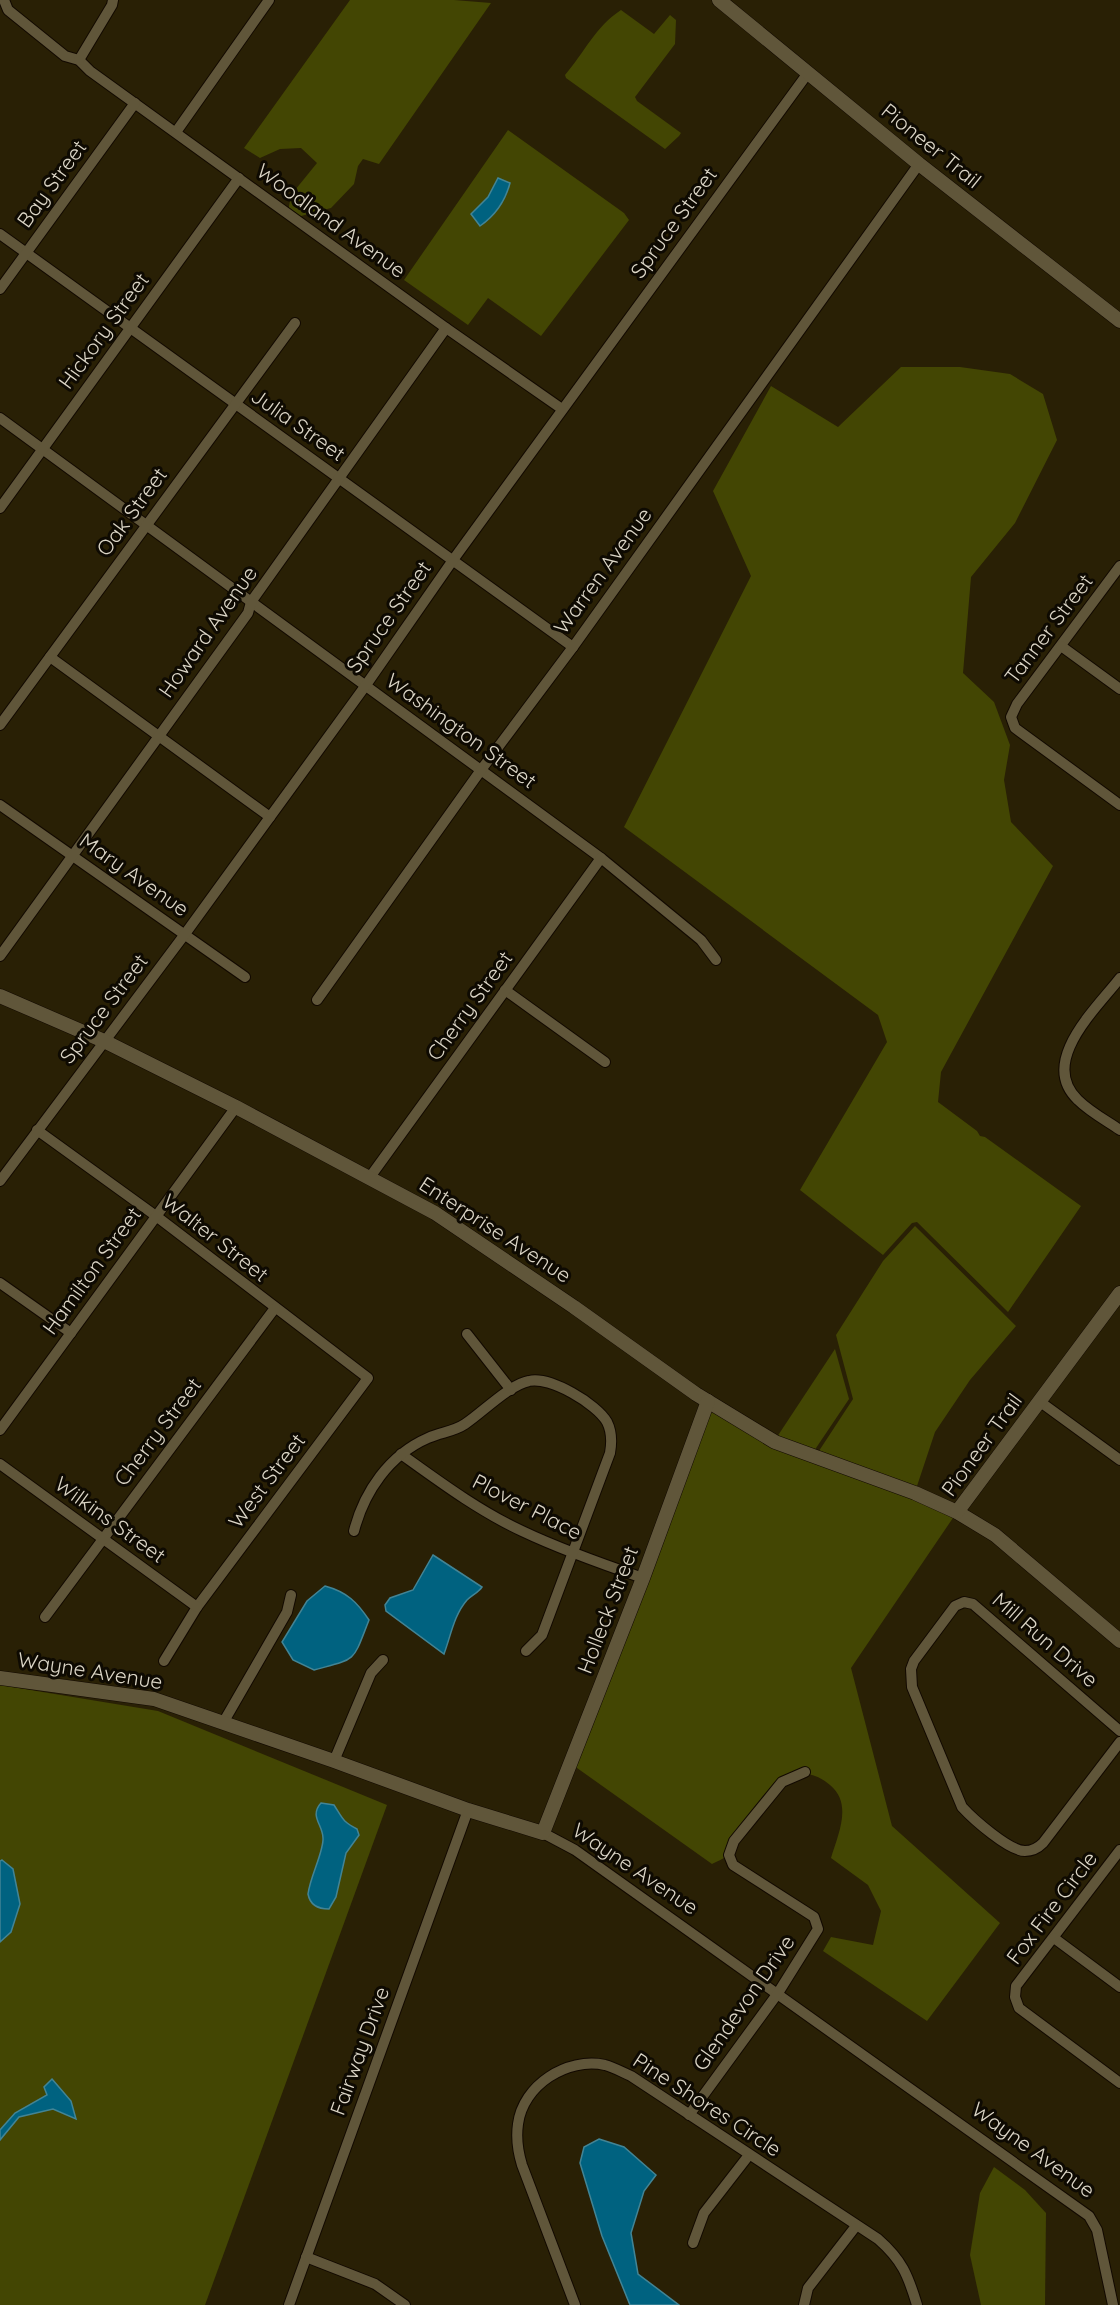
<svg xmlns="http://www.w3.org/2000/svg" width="1120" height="2305" font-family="Quicksand,sans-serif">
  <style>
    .green { fill: #434603 }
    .water { fill: #006280; stroke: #428495; stroke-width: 1.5 }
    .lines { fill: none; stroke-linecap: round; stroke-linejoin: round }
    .minor-casing { stroke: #120900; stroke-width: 12 }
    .tertiary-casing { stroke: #120900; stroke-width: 15 }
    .minor { stroke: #60563a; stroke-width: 10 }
    .tertiary { stroke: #60563a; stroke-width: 14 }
    .labels { text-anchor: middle; stroke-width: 6; stroke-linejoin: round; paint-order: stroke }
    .street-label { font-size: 21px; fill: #dbd5c6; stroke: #0e0a02 }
  </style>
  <rect width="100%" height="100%" fill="#292005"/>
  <g class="green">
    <path d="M350,0H454L491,3L379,164L363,159L358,166L354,184L331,208L301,216L288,212L291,195L317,163L301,148L280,149L260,158L244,148Z"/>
    <path d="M621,10L654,34L670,15L676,20L675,44L635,97L637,101L681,133L679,136L665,149L566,78L565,75C584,53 596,26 621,10Z"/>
    <path d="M508,130L624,213L629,220L541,336L488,298L468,325L404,280Z"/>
    <path d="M901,367H960L1010,374L1043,394L1057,440L1015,523L971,577L963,673L994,702L1010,745L1004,780L1011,822L1053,866L941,1072L938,1102L977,1131L980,1136L985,1137L1081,1206L1008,1312L917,1222L912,1223L883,1255L800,1190L887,1042L878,1015L624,827L751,576L713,491L771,386L838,427Z"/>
    <path d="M915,1226L1016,1326L970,1380L935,1432L915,1492L957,1512L851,1668L892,1826L1000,1923L927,2021L823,1951L831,1937L873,1945L881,1911L868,1885L831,1858C838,1834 853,1804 830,1785C780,1743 758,1832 728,1855C724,1859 717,1861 712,1864L570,1763L708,1401L815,1457L853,1399L836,1335L883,1261Z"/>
    <path d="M835,1349L849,1399L814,1451L777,1437Z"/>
    <path d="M0,1685L158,1711L387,1805L205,2305H0Z"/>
    <path d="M994,2167L1025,2190L1046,2213L1045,2305H981L970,2255L980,2193Z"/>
  </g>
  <g class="water">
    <path d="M498,178L510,183C505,202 496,215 480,226L471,214L488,197Z"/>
    <path d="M433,1555L482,1587C478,1593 472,1595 467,1600C454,1615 451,1635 444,1654L386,1611L385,1605L390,1598L413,1590Z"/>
    <path d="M325,1586C347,1592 357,1602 369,1620C352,1663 358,1658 314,1670L293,1660L282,1642L307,1601Z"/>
    <path d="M321,1803L334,1805C343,1819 342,1821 357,1829L359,1835L346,1853L336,1897L329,1909C318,1909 310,1905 308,1894C310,1877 324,1851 323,1838C323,1825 309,1816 321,1803Z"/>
    <path d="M2,1860L13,1869L20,1904L11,1932L0,1942V1861Z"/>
    <path d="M52,2079L71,2101L76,2119L53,2109L19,2117L0,2140V2130L15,2113L47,2095L44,2087Z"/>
    <path d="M599,2139L624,2147L656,2175L644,2191L631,2233L638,2274L679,2305H630L602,2236L580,2163L584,2147Z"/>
  </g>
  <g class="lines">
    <g class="minor-casing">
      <g id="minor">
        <path d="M4,0L8,10L65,56L79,60L90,71L446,328L562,409"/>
        <path d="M79,60L112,5L113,0"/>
        <path d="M176,132L269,0"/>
        <path d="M0,234L573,647"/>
        <path d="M0,289L135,103"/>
        <path d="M0,418L601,858L701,940L716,960"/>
        <path d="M0,508L239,178"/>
        <path d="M1120,566L1017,704L1011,717L1015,728L1120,805"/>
        <path d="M1061,646L1120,689"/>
        <path d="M50,657L270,817"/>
        <path d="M0,725L295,323"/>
        <path d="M0,805L245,977"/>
        <path d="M0,956L248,613L251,602L446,328"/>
        <path d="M1120,978C1096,1009 1038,1062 1078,1100C1090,1112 1107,1121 1120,1130"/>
        <path d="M505,990L605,1062"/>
        <path d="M317,1000L481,770L573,647L919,164"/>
        <path d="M37,1130L156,1216L368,1378L197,1607L164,1661"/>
        <path d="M370,1177L601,858"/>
        <path d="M0,1181L185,934L366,685L453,560L808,73"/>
        <path d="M0,1283L71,1333"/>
        <path d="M467,1334L511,1390"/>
        <path d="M1039,1401L1120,1460"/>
        <path d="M0,1430L236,1107"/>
        <path d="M401,1454C440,1482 479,1511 522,1531C562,1550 602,1564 643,1578"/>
        <path d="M0,1464L197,1607"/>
        <path d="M354,1531C364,1492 389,1455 428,1438C441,1432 453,1432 465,1424C483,1412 509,1385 529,1381C550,1376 597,1404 607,1422C612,1432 612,1442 610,1453L542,1635L526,1651"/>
        <path d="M45,1617L275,1308"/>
        <path d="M223,1723L287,1612L291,1595"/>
        <path d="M1120,1731L973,1604L964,1602L955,1606L914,1661L911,1669L912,1687L962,1807C973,1819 1009,1851 1025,1851C1032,1851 1038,1848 1043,1843L1120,1742"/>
        <path d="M334,1761L371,1673L383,1660"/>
        <path d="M543,1833L575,1850L1089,2216L1097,2230L1113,2305"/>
        <path d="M1120,1850L1016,1986L1015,1997L1019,2008L1120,2083"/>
        <path d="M1054,1938L1120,1987"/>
        <path d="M689,2115L778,1993L818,1929L814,1917L733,1865L729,1855L734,1841L782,1782L805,1772"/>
        <path d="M693,2243L704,2213L749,2155"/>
        <path d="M306,2257L375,2284L405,2305"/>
        <path d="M289,2305L468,1810"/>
        <path d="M575,2305L522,2165C518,2152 516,2138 518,2124C523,2085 567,2057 605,2065C613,2067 622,2072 631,2076L878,2239C902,2260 908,2275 917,2305"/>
        <path d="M804,2305L808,2288L856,2226"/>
      </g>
    </g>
    <g class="tertiary-casing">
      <g id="tertiary">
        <path d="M719,0L919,164L1120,321"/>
        <path d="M0,996L104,1041L236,1107L435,1213L574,1307L696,1394L775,1442L915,1493L957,1512L995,1535L1120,1641"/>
        <path d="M957,1512L1120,1293"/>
        <path d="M0,1678L154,1699L334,1761L468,1810L543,1833L643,1578L708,1401"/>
      </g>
    </g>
    <use href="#minor" class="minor"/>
    <use href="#tertiary" class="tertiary"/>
  </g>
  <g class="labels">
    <g class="street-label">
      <text transform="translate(931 146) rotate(39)" y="7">Pioneer Trail</text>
      <text transform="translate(52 184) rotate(-54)" y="7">Bay Street</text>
      <text transform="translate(331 221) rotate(36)" y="7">Woodland Avenue</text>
      <text transform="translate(674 223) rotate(-54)" y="7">Spruce Street</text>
      <text transform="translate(104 331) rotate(-54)" y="7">Hickory Street</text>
      <text transform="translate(298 425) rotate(35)" y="7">Julia Street</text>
      <text transform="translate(132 512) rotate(-54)" y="7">Oak Street</text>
      <text transform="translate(603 571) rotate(-54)" y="7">Warren Avenue</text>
      <text transform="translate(389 617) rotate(-55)" y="7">Spruce Street</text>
      <text transform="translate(1049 629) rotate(-53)" y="7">Tanner Street</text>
      <text transform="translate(208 632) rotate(-55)" y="7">Howard Avenue</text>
      <text transform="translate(461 731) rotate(36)" y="7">Washington Street</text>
      <text transform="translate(134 875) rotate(35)" y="7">Mary Avenue</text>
      <text transform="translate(470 1006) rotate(-54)" y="7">Cherry Street</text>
      <text transform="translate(104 1009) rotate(-53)" y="7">Spruce Street</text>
      <text transform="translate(495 1230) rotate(33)" y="7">Enterprise Avenue</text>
      <text transform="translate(215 1238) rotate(38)" y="7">Walter Street</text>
      <text transform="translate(92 1271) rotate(-54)" y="7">Hamilton Street</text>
      <text transform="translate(158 1432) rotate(-53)" y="7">Cherry Street</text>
      <text transform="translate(982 1445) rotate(-54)" y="7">Pioneer Trail</text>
      <text transform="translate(267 1481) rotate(-53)" y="7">West Street</text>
      <text transform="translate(527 1507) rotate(27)" y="7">Plover Place</text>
      <text transform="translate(110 1520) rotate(36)" y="7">Wilkins Street</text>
      <text transform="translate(608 1610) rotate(-69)" y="7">Holleck Street</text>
      <text transform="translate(1045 1640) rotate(41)" y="7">Mill Run Drive</text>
      <text transform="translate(90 1671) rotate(9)" y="7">Wayne Avenue</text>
      <text transform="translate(635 1869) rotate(34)" y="7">Wayne Avenue</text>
      <text transform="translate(1052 1908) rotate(-53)" y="7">Fox Fire Circle</text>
      <text transform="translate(744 2003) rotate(-55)" y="7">Glendevon Drive</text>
      <text transform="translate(360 2051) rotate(-70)" y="7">Fairway Drive</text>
      <text transform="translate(707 2105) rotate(33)" y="7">Pine Shores Circle</text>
      <text transform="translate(1033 2150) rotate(36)" y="7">Wayne Avenue</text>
    </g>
  </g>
</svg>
